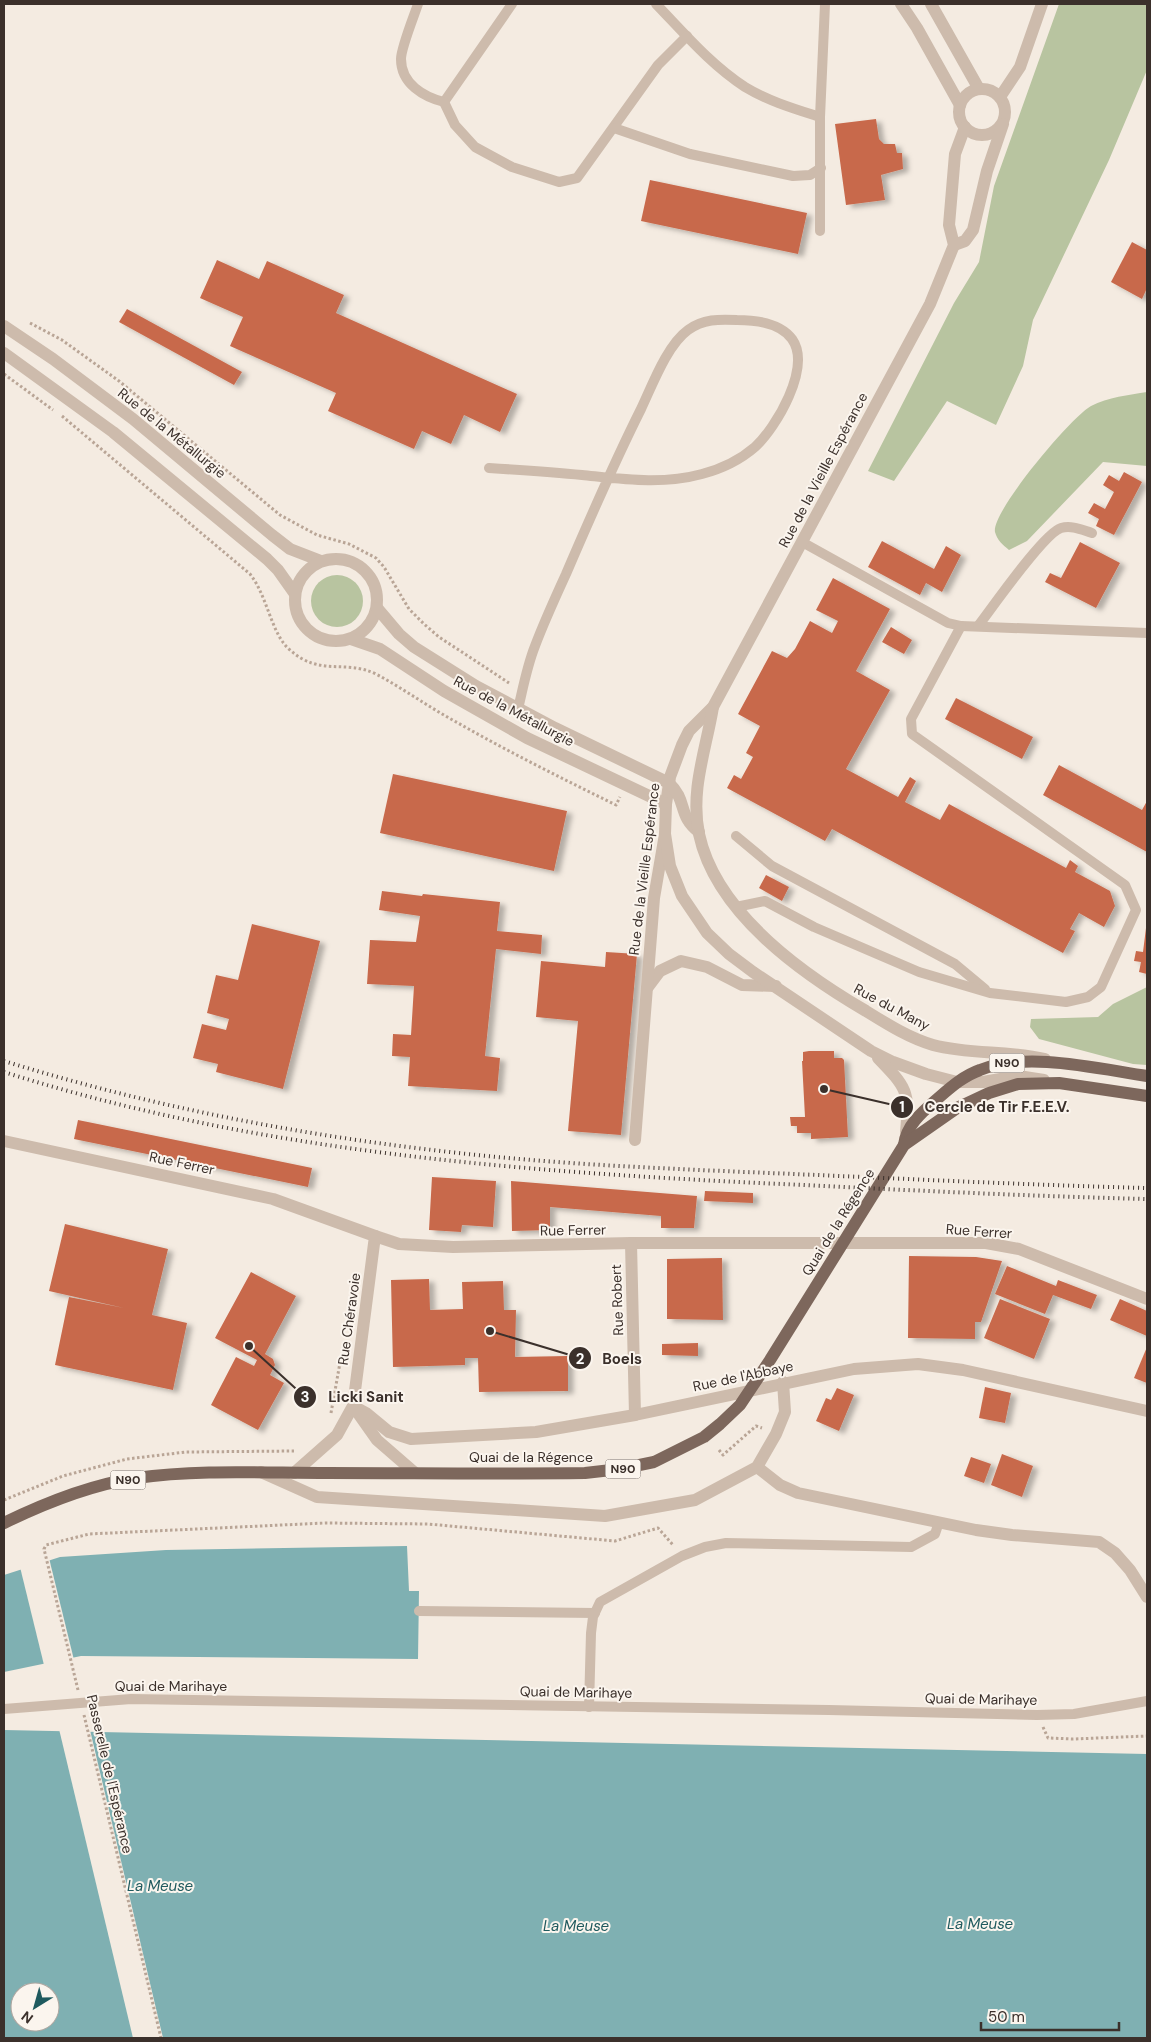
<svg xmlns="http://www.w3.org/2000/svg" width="1151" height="2042" font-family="'DM Sans',sans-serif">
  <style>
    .green { fill: #b8c4a0 }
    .water { fill: #7fb0b2; fill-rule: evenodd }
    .pier { fill: #f4ebe1 }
    .building { fill: #c8694b; filter: url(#shadow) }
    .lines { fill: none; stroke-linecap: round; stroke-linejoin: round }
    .path { stroke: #b9a596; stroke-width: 3; stroke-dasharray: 2.5 2.5; stroke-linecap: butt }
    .service { stroke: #cdbbac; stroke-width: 10 }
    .minor { stroke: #cdbbac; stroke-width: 12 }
    .tertiary { stroke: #cdbbac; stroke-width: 12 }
    .primary { stroke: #7d675c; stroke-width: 12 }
    .rail { stroke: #3b302b; stroke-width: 4; stroke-dasharray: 1 4; stroke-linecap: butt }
    .labels { text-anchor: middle; stroke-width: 4; stroke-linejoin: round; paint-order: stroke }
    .shield { fill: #fbf5ee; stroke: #756b66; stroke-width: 1 }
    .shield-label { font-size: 12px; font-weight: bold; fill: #3b302b }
    .street-label { font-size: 14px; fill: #3b302b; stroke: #fbf5ee }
    .water-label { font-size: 15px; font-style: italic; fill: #1f5a5e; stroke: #fbf5ee }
    .leader { fill: none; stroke: #3b302b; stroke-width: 2 }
    .callout-dot { fill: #3b302b; stroke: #fbf5ee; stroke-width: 2 }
    .mark-label { font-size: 15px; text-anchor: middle; font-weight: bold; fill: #fff }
    .callout-label { font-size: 15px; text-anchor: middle; font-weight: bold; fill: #3b302b; stroke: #fbf5ee; stroke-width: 4; stroke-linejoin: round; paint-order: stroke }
  </style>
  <defs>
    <filter id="shadow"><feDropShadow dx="5.5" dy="3" stdDeviation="2.5" flood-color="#0004"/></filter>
  </defs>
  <rect width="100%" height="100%" fill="#f4ebe1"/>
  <g class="green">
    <path d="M1059,4H1147V70L1109,160L1033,320L1023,366L996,425L947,401L894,481L868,471L954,303L979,262L994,186Z"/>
    <path d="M1147,392V466L1103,462L1027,541L1009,550C1003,545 997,540 995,532C991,512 1072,416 1091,406C1108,397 1129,395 1147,392Z"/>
    <circle cx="337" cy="601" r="26"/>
    <path d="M1147,987V1065L1133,1064L1039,1039L1030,1027L1031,1019L1098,1017L1113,1004Z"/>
  </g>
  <g class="water">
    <path d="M407,1546L409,1591H419L418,1659L81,1656L4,1672V1575L60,1557L166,1550Z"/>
    <path d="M4,1730L1147,1754V2038H4ZM20,1992H50V2022H20Z"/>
  </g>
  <g class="pier">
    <path d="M49,1558L74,1660L44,1665L20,1567Z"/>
    <path d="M59,1729L90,1730L163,2038H133Z"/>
  </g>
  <g class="building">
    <path d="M876,119L879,139L884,144H895L897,153H902L903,169L881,175L885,200L846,205L835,124Z"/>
    <path d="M650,180L807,213L798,254L641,221Z"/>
    <path d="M1132,242L1147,250V288L1142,299L1111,282Z"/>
    <path d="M217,260L259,279L267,261L344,295L336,313L517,394L500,432L464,415L451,444L422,431L414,449L328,411L336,393L230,346L243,317L200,298Z"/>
    <path d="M127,309L242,372L234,385L119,322Z"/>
    <path d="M1124,472L1142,482L1114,535L1096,526L1099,519L1088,513L1094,503L1105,509L1114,492L1103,485L1109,475L1119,481Z"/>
    <path d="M882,541L934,569L946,546L961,555L942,592L926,583L920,595L868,567Z"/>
    <path d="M1080,542L1120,563L1096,608L1045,582L1050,573L1061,578Z"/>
    <path d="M833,578L890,609L856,671L890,690L846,769L898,797L910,777L916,781L905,802L940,820L949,804L1066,868L1070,860L1078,866L1075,872L1110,891L1115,906L1104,927L1079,913L1070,929L1075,931L1063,953L832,829L825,841L727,788L734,775L741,779L753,757L746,753L760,726L738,714L772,651L787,658L795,649L810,621L832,633L838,621L816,610Z"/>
    <path d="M891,627L912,640L904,654L882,642Z"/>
    <path d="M956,698L1033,737L1022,759L945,719Z"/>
    <path d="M1059,765L1142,810L1147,801V852L1043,795Z"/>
    <path d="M393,774L567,811L554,871L380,833Z"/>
    <path d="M766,875L789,887L782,901L759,888Z"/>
    <path d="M382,891L422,896L423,894L500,902L497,931L542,935L541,954L496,949L485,1056L500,1058L497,1091L408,1086L410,1057L392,1056L393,1034L411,1035L414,986L367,984L370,940L416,942L420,916L379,910Z"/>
    <path d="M252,924L320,941L283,1089L216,1072L218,1064L193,1058L202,1024L226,1030L229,1019L207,1013L216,975L238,980Z"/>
    <path d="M1146,928H1147V974L1139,972L1141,962L1134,961L1136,951L1143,952Z"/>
    <path d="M606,952L637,954L621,1135L568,1131L578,1021L536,1017L541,961L605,967Z"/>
    <path d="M809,1051H834V1058H842L844,1060L848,1137L811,1139V1133H797V1126H791L790,1117H805L802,1061H803V1052Z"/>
    <path d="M78,1120L312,1168L308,1187L74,1139Z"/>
    <path d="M432,1177L496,1181L493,1227L462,1225L461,1232L429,1230Z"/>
    <path d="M511,1181L697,1196L694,1228H661V1216L550,1207V1230L512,1231Z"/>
    <path d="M705,1191L753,1193V1203L704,1201Z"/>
    <path d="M65,1224L168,1249L152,1315L187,1323L173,1390L55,1365L69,1297L124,1308L49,1291Z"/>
    <path d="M909,1256L976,1257L1002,1261L981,1322H975V1339L908,1338Z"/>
    <path d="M722,1258L723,1320L667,1319V1259Z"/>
    <path d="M1007,1266L1056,1286L1058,1280L1097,1295L1091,1309L1053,1295L1045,1314L995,1294Z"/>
    <path d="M251,1272L296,1296L265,1354L273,1359L275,1365L270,1375L284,1383L258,1430L211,1405L236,1357L254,1366L257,1360L215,1338Z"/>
    <path d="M429,1279L430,1310L463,1309L462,1282L503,1281L504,1310H516L515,1357L568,1356V1391L479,1392L478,1358H465V1365L393,1367L391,1280Z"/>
    <path d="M1000,1299L1050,1319L1034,1359L984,1338Z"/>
    <path d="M1120,1299L1147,1311V1336L1110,1320Z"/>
    <path d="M698,1343V1356L662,1355V1344Z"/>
    <path d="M1147,1347V1383L1134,1378Z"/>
    <path d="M985,1387L1011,1393L1005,1423L979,1418Z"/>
    <path d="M837,1388L854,1395L839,1431L816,1421L826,1398L831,1400Z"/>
    <path d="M1002,1454L1033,1466L1022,1497L991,1485Z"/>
    <path d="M971,1457L991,1464L984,1483L964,1476Z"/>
  </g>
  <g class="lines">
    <g class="path">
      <path d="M30,323L62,340L119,381L280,515L317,535L349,544L376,558L384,567L409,609L424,624L439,637L509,683"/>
      <path d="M4,374L53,410"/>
      <path d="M62,416L250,574C268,597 271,634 290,650C320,677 345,659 376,674C404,689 430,708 458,723C509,752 563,779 616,805L620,797"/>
      <path d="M331,1413L341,1357L346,1358"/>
      <path d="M719,1450L723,1455L756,1426L762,1428"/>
      <path d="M4,1500L63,1476L127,1459L186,1452L294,1451"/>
      <path d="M78,1690L44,1549L46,1545L89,1534L325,1523L428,1524L615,1541L658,1528L673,1545"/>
      <path d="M84,1715L161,2038"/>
      <path d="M1043,1727L1048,1738L1073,1739L1147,1736"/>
    </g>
    <g class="service">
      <path d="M418,4C414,16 401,48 401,59C401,84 424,97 444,102L512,4"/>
      <path d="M656,4C684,33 711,65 745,87C768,101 795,109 820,117"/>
      <path d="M444,102L455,125L475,147L512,167L559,182L577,178L658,65L687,36"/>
      <path d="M614,128L690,154L793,176L810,175L821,168"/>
      <path d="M820,231V117L825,4"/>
      <path d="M489,468C520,470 551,472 582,475C622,479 662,485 702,474C721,469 740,460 755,447C776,428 812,367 792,339C780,323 755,320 737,320C719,319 703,319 688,330C667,345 652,386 641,409C614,463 590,518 566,574C555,598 544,622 535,646C527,666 523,688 518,709"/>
      <path d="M802,542L948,623L961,626L1147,633"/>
      <path d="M978,626C992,608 1044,533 1061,528C1072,525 1082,530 1092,533"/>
      <path d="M736,836L772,866L955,964L985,989"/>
      <path d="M736,907L765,901L814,927L919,972L990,993L1066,1002L1088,997L1101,987L1136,910L1125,885L912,734L911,719L961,626"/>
      <path d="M419,1611L595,1613"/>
      <path d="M589,1707L591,1633L593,1617L600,1602L682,1556L705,1547L726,1543L911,1547L935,1534L939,1522"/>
      <path d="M4,1709L131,1699L829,1710L1037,1715L1074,1714L1147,1701"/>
    </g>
    <g class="minor">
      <path d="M648,987L660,971L681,961L707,967L742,985L776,986"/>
      <path d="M635,1140L654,898L665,834"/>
      <path d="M375,1236L399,1244L453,1247L631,1243H986L1019,1249L1147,1299"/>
      <path d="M631,1243L635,1415"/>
      <path d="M353,1406L366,1413L389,1432L411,1439L536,1432L635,1415L854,1369L918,1364L963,1370L1147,1411"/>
      <path d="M757,1467L780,1485L798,1493L976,1530L1012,1535L1099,1542L1115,1553L1130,1570L1147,1597"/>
      <path d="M261,1472L317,1497L605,1516L695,1500L757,1467L776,1434L785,1412L783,1382"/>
    </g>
    <g class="tertiary">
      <path d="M901,4L917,28L960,105"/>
      <path d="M931,4L979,89"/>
      <circle cx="982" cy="112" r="23"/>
      <path d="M1000,97L1020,67L1042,4"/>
      <path d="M965,127L955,154L949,225L954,245L930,304L713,707L689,731L682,745L670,777L666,804L665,834L670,866L682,896L707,933L729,954L753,972L871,1051L893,1062L926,1074L957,1082H983L1018,1076L1044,1080"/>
      <path d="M954,245L965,241L973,230L987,171L1003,124"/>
      <path d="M4,326L53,359L133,419L272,535L290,549L321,561"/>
      <path d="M4,353L113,432L267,559L278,570L295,594"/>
      <circle cx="336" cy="600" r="41"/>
      <path d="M377,608L399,634L414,647L476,686L555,728L669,783C688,801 677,815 699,832"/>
      <path d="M351,639L380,649L444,691L527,738L666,804"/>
      <path d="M713,707C706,750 690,790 699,834C716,913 801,973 866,1011C887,1024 909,1038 933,1045C970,1055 1008,1050 1045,1059"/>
      <path d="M878,1058C906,1087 910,1091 906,1132"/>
      <path d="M4,1141L273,1199L375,1236L353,1406L337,1435L294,1473"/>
      <path d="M353,1406L377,1440L415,1473"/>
    </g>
    <g class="primary">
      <path d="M904,1145C906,1126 921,1113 936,1100C950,1088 963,1076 980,1070C1026,1051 1099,1069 1147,1076"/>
      <path d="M4,1523C45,1503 89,1485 136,1478C199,1469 264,1473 328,1473C414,1473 500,1474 585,1473L620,1469L654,1462L704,1437L720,1424L740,1405L770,1360L904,1145L957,1108L989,1093L1018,1084L1059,1083L1147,1096"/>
    </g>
    <g class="rail">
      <path d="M4,1061C146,1105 293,1134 441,1151C558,1165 676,1169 794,1174C911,1179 1029,1185 1147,1188"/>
      <path d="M4,1072C256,1152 520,1172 782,1184C904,1190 1025,1196 1147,1199"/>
    </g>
  </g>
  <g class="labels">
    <g class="shield">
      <rect x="989.5" y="1053.5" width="35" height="19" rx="4"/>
      <rect x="605.5" y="1459.5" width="35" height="19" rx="4"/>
      <rect x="110.5" y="1470.5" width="35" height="19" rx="4"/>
    </g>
    <g class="shield-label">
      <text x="1007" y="1067">N90</text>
      <text x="623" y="1473">N90</text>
      <text x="128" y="1484">N90</text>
    </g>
    <g class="street-label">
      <text transform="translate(172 433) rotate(39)" y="5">Rue de la Métallurgie</text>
      <text transform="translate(823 470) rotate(-62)" y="5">Rue de la Vieille Espérance</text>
      <text transform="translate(514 711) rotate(28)" y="5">Rue de la Métallurgie</text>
      <text transform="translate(644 869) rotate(-83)" y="5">Rue de la Vieille Espérance</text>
      <text transform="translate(892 1007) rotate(28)" y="5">Rue du Many</text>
      <text transform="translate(182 1163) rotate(12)" y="5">Rue Ferrer</text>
      <text transform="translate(838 1222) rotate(-58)" y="5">Quai de la Régence</text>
      <text transform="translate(573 1230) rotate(-1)" y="5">Rue Ferrer</text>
      <text transform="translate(979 1231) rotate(4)" y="5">Rue Ferrer</text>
      <text transform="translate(617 1300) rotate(-92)" y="5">Rue Robert</text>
      <text transform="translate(349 1319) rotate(-82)" y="5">Rue Chéravoie</text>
      <text transform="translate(743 1376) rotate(-12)" y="5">Rue de l'Abbaye</text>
      <text x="531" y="1462">Quai de la Régence</text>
      <text x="171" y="1691">Quai de Marihaye</text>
      <text transform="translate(576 1692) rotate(1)" y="5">Quai de Marihaye</text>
      <text transform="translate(981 1699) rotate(1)" y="5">Quai de Marihaye</text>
      <text transform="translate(110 1774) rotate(77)" y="5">Passerelle de l'Espérance</text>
    </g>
    <g class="water-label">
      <text x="160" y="1891">La Meuse</text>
      <text x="980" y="1929">La Meuse</text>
      <text x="576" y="1931">La Meuse</text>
    </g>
  </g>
  <path class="leader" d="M824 1089L902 1107M490 1331L580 1358M249 1346L305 1397"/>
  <g class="callout-dot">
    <circle cx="824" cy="1089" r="5"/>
    <circle cx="490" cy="1331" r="5"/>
    <circle cx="249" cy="1346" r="5"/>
    <circle cx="902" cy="1107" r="12"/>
    <circle cx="580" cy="1358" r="12"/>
    <circle cx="305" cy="1397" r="12"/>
  </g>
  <g class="mark-label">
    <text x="902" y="1112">1</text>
    <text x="580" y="1364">2</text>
    <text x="305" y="1402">3</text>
  </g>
  <g class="callout-label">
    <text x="997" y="1112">Cercle de Tir F.E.E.V.</text>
    <text x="622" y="1364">Boels</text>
    <text x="366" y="1402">Licki Sanit</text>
  </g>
  <rect width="1151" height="2042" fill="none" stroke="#3b302b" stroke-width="10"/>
  <g transform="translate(35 2007) rotate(217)"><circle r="24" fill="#fbf5ee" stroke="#aea6a0"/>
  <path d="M0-4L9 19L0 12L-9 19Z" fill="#1f5a5e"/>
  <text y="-8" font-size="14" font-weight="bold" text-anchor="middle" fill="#3b302b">N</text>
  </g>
  <path d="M981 2022v8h138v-8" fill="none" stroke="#3b302b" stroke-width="2.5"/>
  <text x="988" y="2022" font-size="15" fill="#3b302b" stroke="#fbf5ee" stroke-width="4" paint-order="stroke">50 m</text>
</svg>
